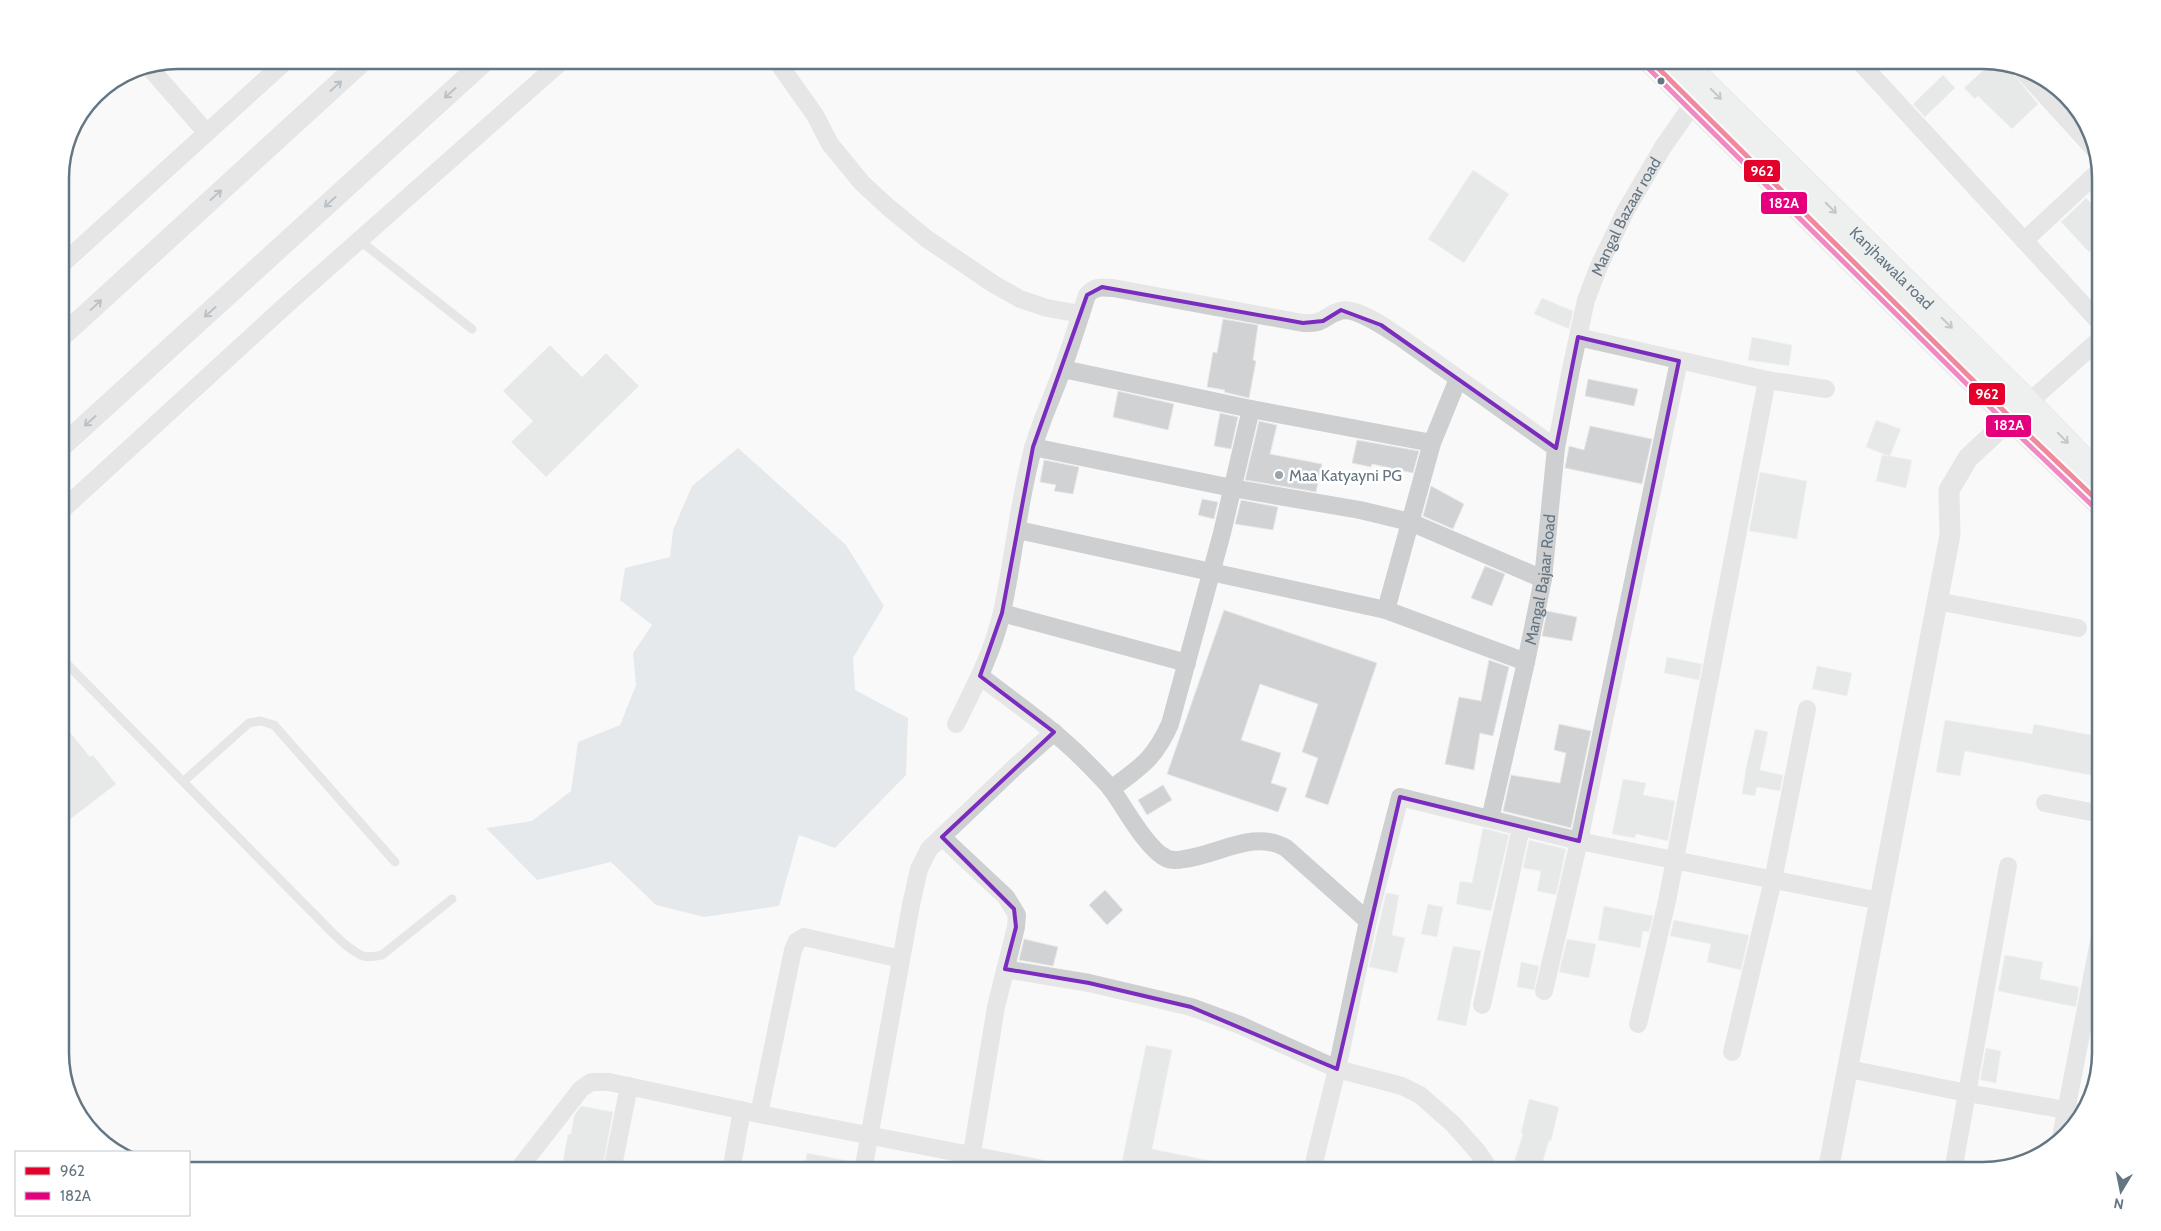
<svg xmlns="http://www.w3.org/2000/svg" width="2161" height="1231" font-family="Cabin,sans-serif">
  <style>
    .water { fill: #ced6d9 }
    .building { fill: #d0d2d3; stroke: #e8e8e8 }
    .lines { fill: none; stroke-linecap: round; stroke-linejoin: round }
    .secondary-casing { stroke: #d5d6d7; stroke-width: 26 }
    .service { stroke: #cecfd0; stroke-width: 9 }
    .minor { stroke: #cecfd0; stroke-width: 18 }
    .tertiary { stroke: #cecfd0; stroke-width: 21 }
    .secondary { stroke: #e1e2e2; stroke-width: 24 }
    .bus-1-casing { stroke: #fff; stroke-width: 9 }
    .bus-2-casing { stroke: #fff; stroke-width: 9 }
    .bus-1 { stroke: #e4002b; stroke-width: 5 }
    .bus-2 { stroke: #e5007d; stroke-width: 5 }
    .oneway { stroke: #707f8b }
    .oneway2 { stroke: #7e8c96 }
    .marked { fill: none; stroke: #7b2cbf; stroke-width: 4; stroke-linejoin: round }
    .bus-dot { fill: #657683; stroke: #fff; stroke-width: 2 }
    .poi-dot { fill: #99a4ac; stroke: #fff; stroke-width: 2 }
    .labels { text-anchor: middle; stroke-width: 5; stroke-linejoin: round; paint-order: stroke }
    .street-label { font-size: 16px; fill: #657683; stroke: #fff }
    .poi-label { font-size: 16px; fill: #657683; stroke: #fff; text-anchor: start }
    .rim { fill: none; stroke: #657683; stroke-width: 2.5 }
    .line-badge { stroke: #fff; stroke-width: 2 }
    .badge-label { font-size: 14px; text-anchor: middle; font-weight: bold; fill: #fff }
  </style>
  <rect width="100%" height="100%" fill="#f9f9f9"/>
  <path class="water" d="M738,448L846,545L884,606L853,658L855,690L908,718L906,775L835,848L799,835L779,906L704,917L656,905L611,862L537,880L486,828L532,821L571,791L578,742L620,725L636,685L633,653L652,625L620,600L625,568L670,557L673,530L692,486Z"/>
  <g class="building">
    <path d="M1992,62L2007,66L2038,104L2012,129L1978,96L1975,99L1964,88Z"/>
    <path d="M1943,75L1955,88L1925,117L1913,104Z"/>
    <path d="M1473,170L1509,194L1464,263L1428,239Z"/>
    <path d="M2086,198L2101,213V241L2089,252L2061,222Z"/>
    <path d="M1542,298L1573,311L1569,329L1534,314Z"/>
    <path d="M1223,319L1258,325L1253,360L1256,361L1249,398L1224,392L1225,390L1207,387L1213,352L1217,353Z"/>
    <path d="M1752,337L1792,345L1789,366L1748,360Z"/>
    <path d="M550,345L582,377L606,353L639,386L546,477L511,442L533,421L503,391Z"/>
    <path d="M1588,379L1638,389L1634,406L1585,396Z"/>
    <path d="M1118,391L1174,404L1168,430L1113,417Z"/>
    <path d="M1220,413L1238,417L1231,449L1214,446Z"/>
    <path d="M1876,420L1901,429L1890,456L1912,460L1906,488L1876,481L1882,455L1888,456L1866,447Z"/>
    <path d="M1259,421L1277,425L1270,454L1322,464L1316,492L1245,480Z"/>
    <path d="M1590,426L1652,439L1642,484L1565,468L1569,446L1584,450Z"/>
    <path d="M1357,440L1419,451L1413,473L1372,464L1371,467L1352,463Z"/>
    <path d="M1044,460L1079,467L1073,494L1054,491L1056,485L1040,482Z"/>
    <path d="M1760,472L1807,481L1797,539L1749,531Z"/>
    <path d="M1431,486L1464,504L1453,529L1423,516Z"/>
    <path d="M1202,499L1218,502L1214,519L1198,515Z"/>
    <path d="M1241,500L1278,507L1273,530L1235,524Z"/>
    <path d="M1485,566L1505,574L1492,606L1471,598Z"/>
    <path d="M1224,610L1377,663L1328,805L1305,797L1318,758L1302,752L1318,704L1260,684L1241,740L1281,753L1271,783L1287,788L1278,812L1167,774Z"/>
    <path d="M1547,611L1577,617L1572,641L1542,636Z"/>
    <path d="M1667,657L1702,664L1699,680L1664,673Z"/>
    <path d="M1489,660L1509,667L1493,736L1480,733L1474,770L1445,764L1459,697L1481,701Z"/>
    <path d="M1817,666L1852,673L1847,696L1812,689Z"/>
    <path d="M60,720L90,757L93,755L116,784L60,827Z"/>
    <path d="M1945,720L2032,734L2034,724L2101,737L2095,776L1965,751L1960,776L1936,772Z"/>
    <path d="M1559,724L1591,731L1571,828L1503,811L1511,775L1560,783L1566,753L1554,750Z"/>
    <path d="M1755,729L1768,732L1760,770L1783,775L1780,791L1757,787L1755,796L1742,794L1746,768Z"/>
    <path d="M1623,779L1646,783L1643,795L1675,801L1668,841L1636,834L1635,838L1612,834Z"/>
    <path d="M1163,785L1172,800L1147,815L1138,800Z"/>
    <path d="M1483,828L1509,835L1491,911L1456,904L1460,881L1472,883Z"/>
    <path d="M1529,840L1566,849L1556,895L1537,891L1541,871L1523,868Z"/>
    <path d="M1105,890L1123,910L1107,925L1089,905Z"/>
    <path d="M1386,893L1399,895L1392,935L1405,938L1397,973L1369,967Z"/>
    <path d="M1428,904L1443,907L1437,937L1421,934Z"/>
    <path d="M1604,906L1653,916L1649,932L1643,931L1640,948L1598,940Z"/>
    <path d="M1674,920L1749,935L1741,970L1707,962L1711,944L1670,936Z"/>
    <path d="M1024,939L1058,947L1053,966L1019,960Z"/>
    <path d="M1567,939L1596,944L1589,978L1559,972Z"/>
    <path d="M1453,946L1481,951L1466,1026L1437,1020Z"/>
    <path d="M2005,955L2043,962L2040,979L2079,987L2076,1007L1998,991Z"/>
    <path d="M1521,962L1539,966L1534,990L1517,987Z"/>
    <path d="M1146,1045L1172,1050L1152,1149L1226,1164L1225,1171H1120Z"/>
    <path d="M1986,1048L2001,1051L1996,1083L1980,1080Z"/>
    <path d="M1529,1099L1559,1107L1551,1141L1549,1140L1540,1171H1511L1523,1134L1521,1133Z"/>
    <path d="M581,1106L613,1112L602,1171H561L568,1134H571L574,1116Z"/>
    <path d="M807,1153L854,1162L853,1171H804Z"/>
  </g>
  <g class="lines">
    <g class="secondary-casing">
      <g id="secondary">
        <path d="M1650,60L2011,418L2101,504"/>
        <path id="s2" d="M1681,60L2029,403L2101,478"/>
      </g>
    </g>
    <g class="service">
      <path d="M359,240L472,329"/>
      <path d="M60,657L312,912C325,925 346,949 363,956C369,958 376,956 382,955L452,899"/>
      <path d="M184,781L249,723L260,721L274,725L395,862"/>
    </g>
    <g class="minor">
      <path d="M776,60L815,115L830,144L862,183L888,207L927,239L995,285L1020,299L1047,308L1081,314"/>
      <path d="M1858,60L2101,324"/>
      <path d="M148,66L207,133"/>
      <path d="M2023,71L2094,149"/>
      <path d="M2024,241L2100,170"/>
      <path d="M60,266L287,60"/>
      <path d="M1578,337L1767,380L1826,389"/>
      <path d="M1063,369L1251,409L1432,443"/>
      <path d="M2019,411L2101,338"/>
      <path d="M1033,447L1232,488L1360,510L1410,522L1543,579"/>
      <path d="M60,512L286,305L563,60"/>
      <path d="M1018,530L1386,610L1526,662"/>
      <path d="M1937,601L2078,628"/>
      <path d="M1386,610L1432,443L1458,379"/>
      <path d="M1002,613L1187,663"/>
      <path d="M980,676C1017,704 1056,731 1089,765C1097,773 1105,781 1112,790C1125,808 1147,849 1166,858C1171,861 1179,860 1184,859C1218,855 1254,829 1286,848L1368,921"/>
      <path d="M956,724C974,688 993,652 1002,612C1014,558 1018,502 1033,449C1040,422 1053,396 1062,370C1071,346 1079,320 1087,295C1094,286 1102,287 1113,288L1303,323C1327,324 1322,316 1340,311C1356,306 1387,329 1400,337L1556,448"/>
      <path d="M1111,789C1141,767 1155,758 1170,724L1222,533L1251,409"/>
      <path d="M2045,803L2101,814"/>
      <path id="s1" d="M1490,819L1526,662L1543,579L1556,448L1571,369L1586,300L1599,266L1626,210L1663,147L1693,104"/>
      <path d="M942,837L1006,897L1017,915L1016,927L996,1007L969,1171"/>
      <path d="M1005,969L1089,983L1191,1007L1240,1025L1337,1069L1402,1086L1420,1095L1453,1124L1477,1151L1491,1171"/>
      <path d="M1544,991L1579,841L1679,361"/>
      <path d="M1482,1005L1521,828"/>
      <path d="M1638,1024L1667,901L1767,380"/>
      <path d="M1732,1052L1773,880L1807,709"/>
      <path d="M1849,1069L1967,1093L2084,1113"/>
      <path d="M759,1114L793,950L797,941L804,937L901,959"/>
      <path d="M2061,1137L2101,931"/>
      <path d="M517,1171L581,1089L591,1082H609L759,1114L1053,1171"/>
      <path d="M612,1171L629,1086"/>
      <path d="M731,1171L742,1110"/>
      <path d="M863,1171L911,905L919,869L929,849L1016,766L1054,732"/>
      <path d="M1312,1171L1337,1069L1368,921L1400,797L1579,841L1880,901"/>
      <path d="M1953,1171L2008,866"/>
    </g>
    <g class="tertiary">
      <path d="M60,338L364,60"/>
      <path d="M60,448L486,60"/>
      <path d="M1828,1171L1950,535L1949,490L1968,458L2011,418"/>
    </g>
    <use href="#secondary" class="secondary"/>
    <g class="bus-1-casing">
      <path id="bus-1" d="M1650,60L2011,418L2101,504"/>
    </g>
    <g class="bus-2-casing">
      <path id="bus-2" d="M1645,65L2006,423L2096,509"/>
    </g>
    <use href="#bus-1" class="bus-1"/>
    <use href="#bus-2" class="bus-2"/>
  </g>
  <defs><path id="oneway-shaft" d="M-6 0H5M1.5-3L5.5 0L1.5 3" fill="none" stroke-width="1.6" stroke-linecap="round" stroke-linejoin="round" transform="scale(1.25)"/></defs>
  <g class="oneway">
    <use href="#oneway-shaft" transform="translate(336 86) rotate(-42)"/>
    <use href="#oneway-shaft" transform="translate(450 93) rotate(138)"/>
    <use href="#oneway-shaft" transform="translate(216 195) rotate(-42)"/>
    <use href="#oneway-shaft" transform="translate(330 202) rotate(138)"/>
    <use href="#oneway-shaft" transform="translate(96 305) rotate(-43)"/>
    <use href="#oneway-shaft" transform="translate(210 312) rotate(138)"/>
    <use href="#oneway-shaft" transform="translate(90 421) rotate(138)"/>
  </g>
  <g class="oneway2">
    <use href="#oneway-shaft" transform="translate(1716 94) rotate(45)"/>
    <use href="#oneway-shaft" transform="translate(1831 208) rotate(45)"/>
    <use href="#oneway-shaft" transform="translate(1947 323) rotate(45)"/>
    <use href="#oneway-shaft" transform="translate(2063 438) rotate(46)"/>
  </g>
  <path d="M0 0H2161V1231H0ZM1102,287L1303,323L1323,321L1341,310L1381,325L1556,448L1578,337L1679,361L1579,841L1400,797L1337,1069L1191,1007L1089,983L1005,969L1016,927L1014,909L942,837L1054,732L980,676L1002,613L1033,447L1087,295Z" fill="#f9f9f9" fill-opacity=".55" fill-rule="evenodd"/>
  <path class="marked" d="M1102,287L1303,323L1323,321L1341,310L1381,325L1556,448L1578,337L1679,361L1579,841L1400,797L1337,1069L1191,1007L1089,983L1005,969L1016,927L1014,909L942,837L1054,732L980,676L1002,613L1033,447L1087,295Z"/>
  <circle class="bus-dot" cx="1661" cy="81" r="4.5"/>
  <circle class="poi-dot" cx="1279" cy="475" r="5"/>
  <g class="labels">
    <g class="street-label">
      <text dy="6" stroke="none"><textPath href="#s1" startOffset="621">Mangal Bazaar road</textPath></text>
      <text dy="6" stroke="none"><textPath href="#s2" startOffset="296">Kanjhawala road</textPath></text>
      <text dy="6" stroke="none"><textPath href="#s1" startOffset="245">Mangal Bajaar Road</textPath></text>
    </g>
    <g class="poi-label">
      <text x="1289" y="481">Maa Katyayni PG</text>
    </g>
  </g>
  <path d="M0 0H2161V1231H0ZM178 69H1983A109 109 0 0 1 2092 178V1053A109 109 0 0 1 1983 1162H178A109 109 0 0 1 69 1053V178A109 109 0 0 1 178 69Z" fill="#fff" fill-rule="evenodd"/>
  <path class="rim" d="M178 69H1983A109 109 0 0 1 2092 178V1053A109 109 0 0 1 1983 1162H178A109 109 0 0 1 69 1053V178A109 109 0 0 1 178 69Z"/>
  <g class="line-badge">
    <rect x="1743" y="159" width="38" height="24" rx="5" fill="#e4002b"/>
    <rect x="1760" y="191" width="48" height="24" rx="5" fill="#e5007d"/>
    <rect x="1968" y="382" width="38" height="24" rx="5" fill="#e4002b"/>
    <rect x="1985" y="414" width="47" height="24" rx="5" fill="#e5007d"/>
  </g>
  <g class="badge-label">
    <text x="1762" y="176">962</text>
    <text x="1784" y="208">182A</text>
    <text x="1987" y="399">962</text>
    <text x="2009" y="430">182A</text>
  </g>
  <rect x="15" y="1151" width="175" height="65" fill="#ffffff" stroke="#c1c8cd"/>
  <rect x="25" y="1167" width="25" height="8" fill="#e4002b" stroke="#c1c8cd"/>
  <text x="60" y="1176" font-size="15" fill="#657683">962</text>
  <rect x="25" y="1192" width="25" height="8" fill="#e5007d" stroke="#c1c8cd"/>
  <text x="60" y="1201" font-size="15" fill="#657683">182A</text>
  <g transform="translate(2121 1191) rotate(190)" stroke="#ffffff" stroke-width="4" paint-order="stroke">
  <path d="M0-4L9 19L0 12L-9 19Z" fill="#657683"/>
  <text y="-8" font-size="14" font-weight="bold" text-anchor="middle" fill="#657683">N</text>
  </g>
</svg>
